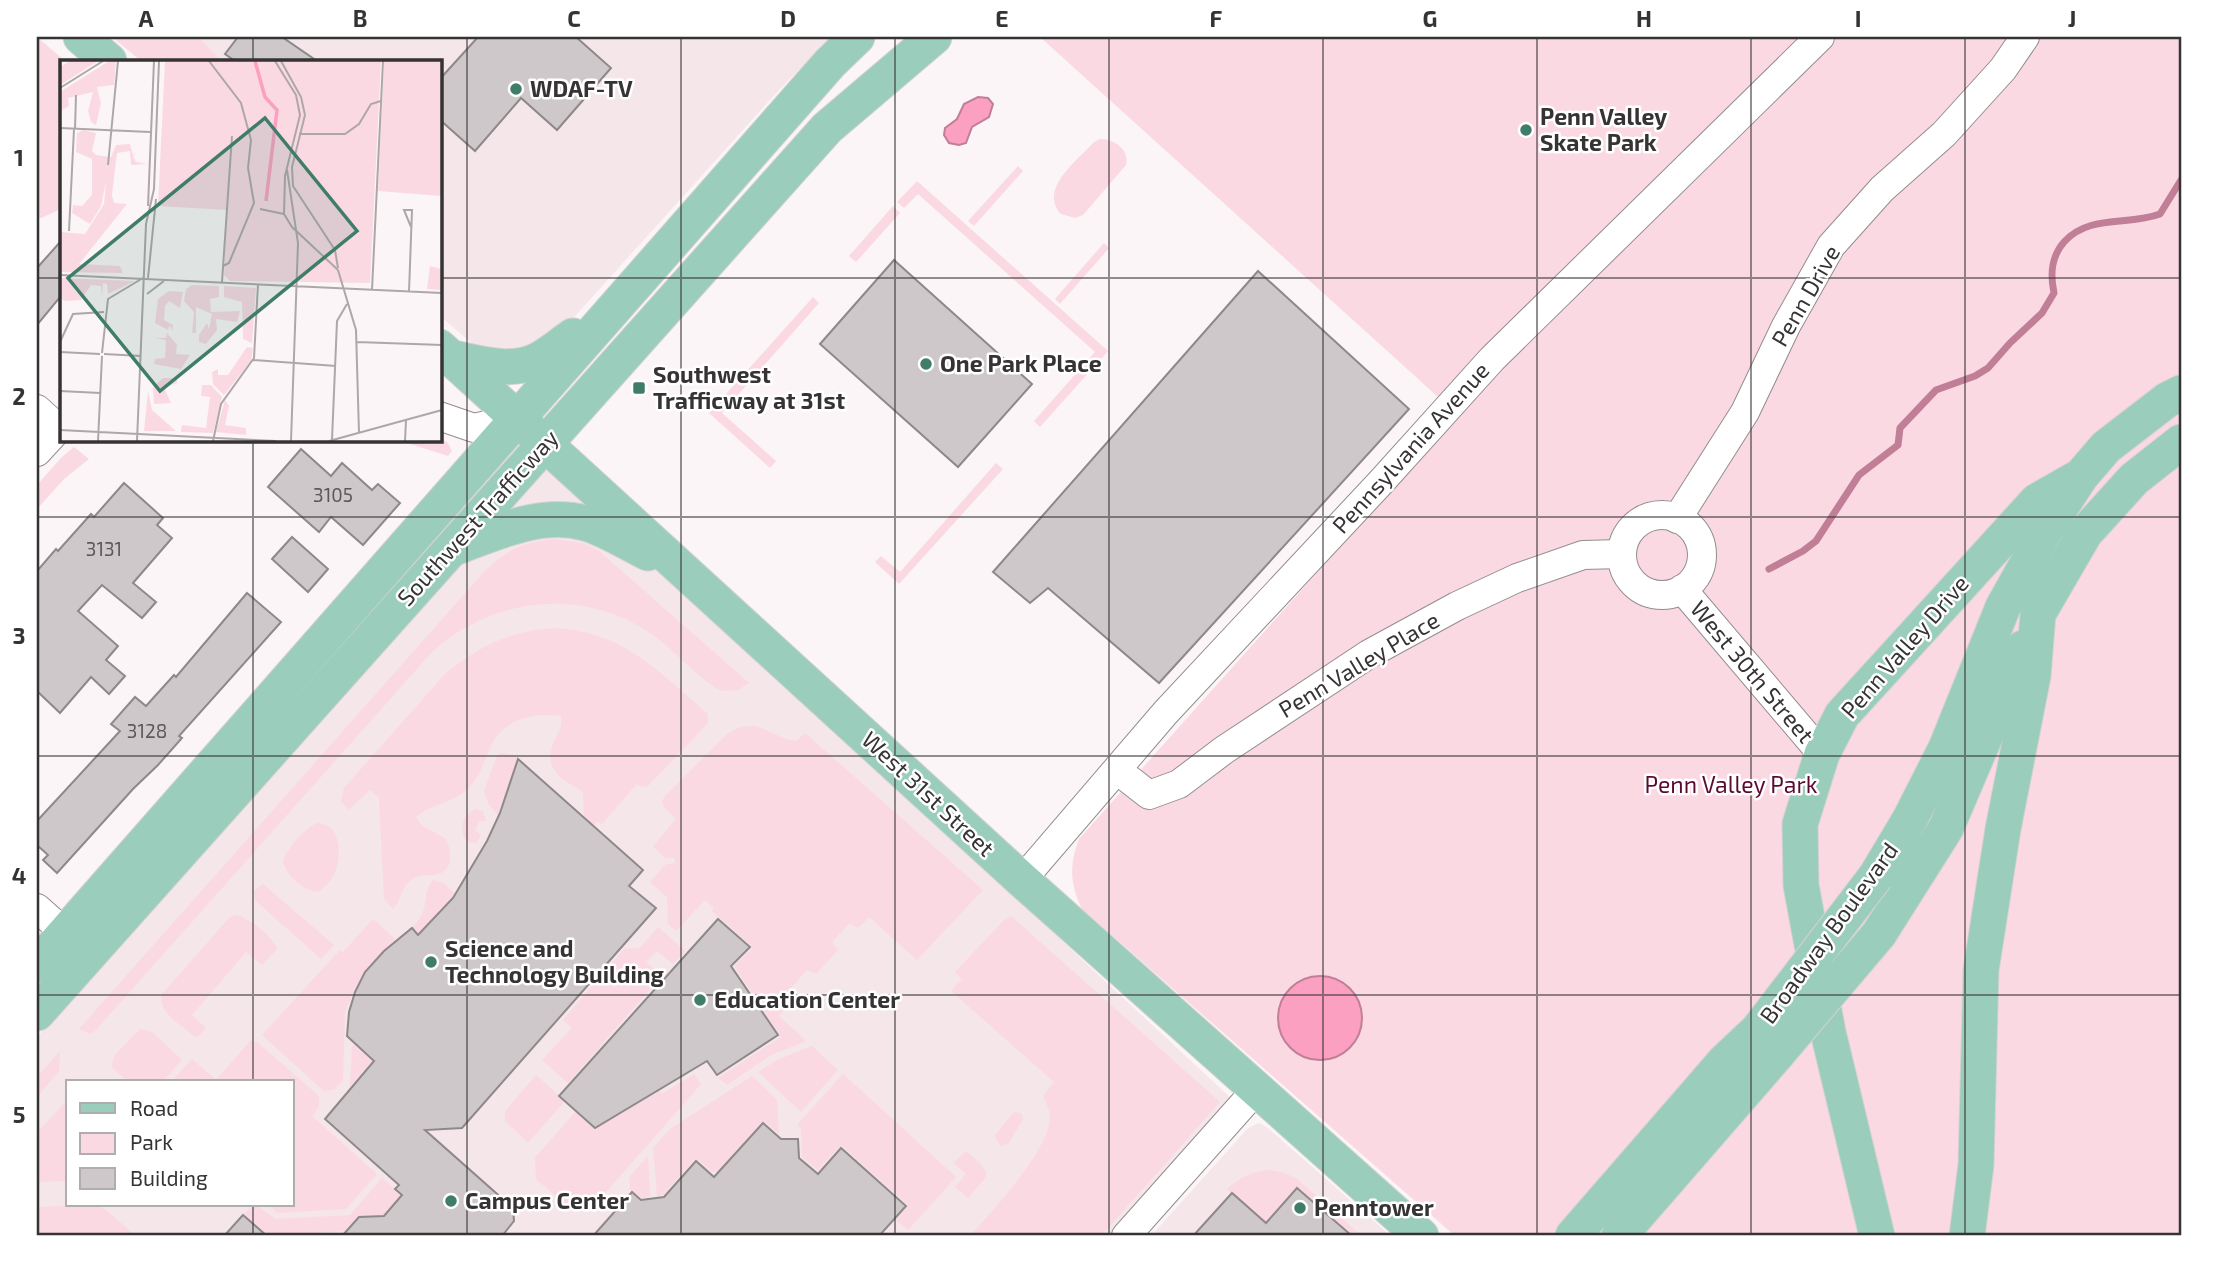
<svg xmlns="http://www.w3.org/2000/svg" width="2218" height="1273" font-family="'Exo 2',sans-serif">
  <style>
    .built { fill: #f5e6ea; fill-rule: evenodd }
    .green { fill: #fad9e3 }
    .water { fill: #fba0c0; stroke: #c07f96; stroke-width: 2 }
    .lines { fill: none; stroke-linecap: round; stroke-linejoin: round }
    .stream { stroke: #c07f96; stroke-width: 7 }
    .building { fill: #cfc8ca; stroke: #8e888a; stroke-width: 2 }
    .minor-casing { stroke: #948d8f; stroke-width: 30 }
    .major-casing { stroke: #d3d2d2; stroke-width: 37 }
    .minor { stroke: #fff; stroke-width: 28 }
    .major { stroke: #9bcdbd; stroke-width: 35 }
    .major-bridge-casing { stroke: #d3d2d2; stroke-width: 37; stroke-linecap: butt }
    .major-bridge { stroke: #9bcdbd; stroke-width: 35 }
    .grid { fill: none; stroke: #363334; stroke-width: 2; stroke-opacity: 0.55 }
    .poi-dot { fill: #3f7d6a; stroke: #fff; stroke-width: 2.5 }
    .labels { text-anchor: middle; stroke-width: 5; stroke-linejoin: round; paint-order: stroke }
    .number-label { font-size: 19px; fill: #5c585a }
    .poi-label { font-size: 23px; font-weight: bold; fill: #363334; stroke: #fff; text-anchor: start }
    .street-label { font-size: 23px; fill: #363334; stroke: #fff }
    .park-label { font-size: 23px; fill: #5b0b31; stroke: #fff }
    .inset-river { fill: none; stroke: #fba0c0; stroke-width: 3.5 }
    .inset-road { fill: none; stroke: #ada7a9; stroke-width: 2 }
    .view { fill: #3f7d6a; fill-opacity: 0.15; stroke: #3f7d6a; stroke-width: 3.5 }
    .inset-edge { fill: none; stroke: #363334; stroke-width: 3.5 }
    .neatline { fill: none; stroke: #363334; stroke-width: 2.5 }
    .grid-label { font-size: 23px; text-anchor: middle; font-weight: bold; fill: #363334 }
  </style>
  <rect width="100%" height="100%" fill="#fcf5f7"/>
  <g class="built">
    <path d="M199,37H832L779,90L558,335L528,353L476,347L439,315V61H221Z"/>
    <path d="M545,460L1233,1100L1113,1236H37V1037ZM68,1082H292V1205H68Z"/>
    <path d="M1259,1123L1268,1128L1391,1236H1151L1248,1128Z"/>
  </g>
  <g class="green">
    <path d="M37,37L65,61H61V209L41,218L37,217Z"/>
    <path d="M112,37H199L221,61H141Z"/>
    <path d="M1040,37H2181V1236H1455L1082,909C1070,885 1069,864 1079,839L1458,415Z"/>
    <path d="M1100,139C1115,139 1130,150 1126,165L1083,215L1075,218L1061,214C1038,189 1078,160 1094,142Z"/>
    <path d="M1018,166L1023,171L974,226L968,221Z"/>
    <path d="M917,181L1108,351L1040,427L1034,421L1095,352L918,194L904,208L897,202Z"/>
    <path d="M893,206L900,213L856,262L849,256Z"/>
    <path d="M1104,243L1109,248L1060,304L1055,299Z"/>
    <path d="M813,297L819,303L722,413L776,461L770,468L709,413Z"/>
    <path d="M439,437L448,443L452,451L448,456L404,442L405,439H439Z"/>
    <path d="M74,447L89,459L64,479L37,509V485L62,457Z"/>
    <path d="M996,463L1003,469L899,584L875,562L881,556L900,572Z"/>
    <path d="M556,539L583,543L598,550L749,683L738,690L721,691C695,677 675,649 650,633C582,587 492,597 432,652L95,1031L90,1034L79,1029L483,573C507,549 523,542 556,539Z"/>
    <path d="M553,628C623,631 658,671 708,714V723L648,786L642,787L637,784L602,824L598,821L593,826L584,817L583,792C567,782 544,772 552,747C557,732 562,732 561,716C531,712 501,720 489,750C483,766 477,781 464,792C449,804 429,805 416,817L421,825L446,839C451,850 454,867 441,873C430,879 422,871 410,881C400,889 401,901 393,909L384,899L379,798L370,790L349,810L341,801L344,788L446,673C481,645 508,632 553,628Z"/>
    <path d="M754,726C768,729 784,740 796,741L805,733L983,890L917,960L869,917L858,928L850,923L832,942L838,950L816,974L807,970L790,989L796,996L779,1016L806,1041L771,1055L727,1085L718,1078L781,1037L734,966L753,947L712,911L714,908L705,900L676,931L668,924L667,897L650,882L666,864L675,863V858H665L653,846L676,819L665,808L662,801L665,796L727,734L740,727Z"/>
    <path d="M501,753L518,756V759L498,815L489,805L484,791L497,756Z"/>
    <path d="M475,809L483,811L486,821H480L475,830L481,835L477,842L471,843L464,838C460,826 463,815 475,809Z"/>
    <path d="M317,823C341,823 343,857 334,874C331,881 325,887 319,892C304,892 286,875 283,861C288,847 304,829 317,823Z"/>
    <path d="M433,880L444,883L455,894L439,914L418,935L412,928C432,908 420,897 433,880Z"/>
    <path d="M263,884L334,945L321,959L255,900L254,891Z"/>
    <path d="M234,915C246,915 275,938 277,949L262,965L246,952L192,1015L206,1028L198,1037L194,1036C181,1025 157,1012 162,994L229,918Z"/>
    <path d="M1011,916L1220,1102L1101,1236H970C991,1212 1050,1150 1050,1117C1050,1110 1046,1103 1043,1096L1054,1082L951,991L962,979L955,972L1005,919Z"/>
    <path d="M373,919L395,939L370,964L353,993L345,1012L343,1080L334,1090L324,1091L262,1035L340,950L343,952Z"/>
    <path d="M658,927L685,951L673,964L657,951L646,962L662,976L568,1083L542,1060L572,1028L563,1020L624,949L640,948Z"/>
    <path d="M142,1029L152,1032L182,1060L162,1082H129L113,1069L112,1064L115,1055L138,1031Z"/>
    <path d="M251,1040L254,1043L256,1041L319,1096V1107L312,1116L377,1174L346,1209L278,1213L268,1205H292V1082H171L192,1059L216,1080Z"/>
    <path d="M354,1045L372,1061L350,1087L352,1047Z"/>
    <path d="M812,1046L838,1070L801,1112L758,1072L777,1060Z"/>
    <path d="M60,1051L59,1071L37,1097V1077Z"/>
    <path d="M694,1074L701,1084L592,1208L571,1209L536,1179L535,1158L575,1112L595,1129L660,1091L662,1094Z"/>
    <path d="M843,1074L956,1177L908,1230L896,1220L908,1205L841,1145L818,1170L802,1157L801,1129L797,1125Z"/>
    <path d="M536,1075L565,1101L528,1143L505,1121V1111Z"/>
    <path d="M752,1076L777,1100L779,1134L763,1121L723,1165L724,1171L712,1172L696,1158L663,1195L657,1196L653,1148L670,1129Z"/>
    <path d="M68,1099V1181L37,1182V1133Z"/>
    <path d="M1014,1112L1021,1113L1023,1119L1009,1143L1001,1146L996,1140L995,1135Z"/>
    <path d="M967,1152L981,1164L986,1172V1177L968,1198L955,1187L966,1174L954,1163L963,1153Z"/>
    <path d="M648,1156L650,1197L642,1198L630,1189L629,1177Z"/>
    <path d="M1270,1170L1285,1173L1297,1179L1362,1236H1352L1298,1188L1266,1223L1227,1189C1240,1177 1253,1171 1270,1170Z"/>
    <path d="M382,1178L402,1195L384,1216L359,1217L347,1231L267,1236L243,1215L253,1205H257L275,1219L350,1215Z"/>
    <path d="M96,1205L106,1210L136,1236H37V1207Z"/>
  </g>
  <g class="water">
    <path d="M978,97L988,98L993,104L989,117L972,127L966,143L959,145L949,143L944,135L945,128L957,119L964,104Z"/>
    <circle cx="1320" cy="1018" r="42"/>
  </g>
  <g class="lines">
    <path class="stream" d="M1769,569L1803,551L1816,541L1859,475L1898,445L1900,428L1936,390L1975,376L1988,368L2010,343L2042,313L2054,293C2050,274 2051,257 2064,242C2089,214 2128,226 2160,214L2181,180"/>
  </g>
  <g class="building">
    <path d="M238,37H282L317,61H235L225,54Z"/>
    <path d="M478,37H576L611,68L557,130L521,98L475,151L439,119V80Z"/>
    <path d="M61,241V296L37,325V268Z"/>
    <path d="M894,260L1032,384L958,467L820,344Z"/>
    <path d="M1258,271L1409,409L1159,683L1048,588L1030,603L993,572Z"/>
    <path d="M301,449L331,476L342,463L372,490L378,484L400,503L363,545L331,517L319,532L268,487Z"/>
    <path d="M124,483L163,518L157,525L172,538L133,583L156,602L142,618L102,585L78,611L118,646L106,660L125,676L109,694L91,677L60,713L37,691V571L56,549L58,551L91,514L94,517Z"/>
    <path d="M292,537L328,569L308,592L272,559Z"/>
    <path d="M247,593L281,622L179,736L182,738L158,765L133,789L57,873L43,860L48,855L37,845V821L120,731L111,724L135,697L146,706L174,675L176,677Z"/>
    <path d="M518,759L643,870L629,886L656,908L462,1128L425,1130L513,1208L514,1221L502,1236H342L359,1217L384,1216L402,1195L395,1189L399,1185L325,1119L374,1061L347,1036L349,1012L355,992L365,972L384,951L412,928L418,935L453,898L487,841L500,813Z"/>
    <path d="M718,919L750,947L731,966L778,1035L717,1075L707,1061L595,1128L559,1096Z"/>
    <path d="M763,1123L781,1139H798L799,1158L818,1174L841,1148L906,1206L879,1236H593L632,1192L641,1200L664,1197L696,1161L714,1177Z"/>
    <path d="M1297,1188L1352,1236H1193L1232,1193L1266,1223Z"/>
    <path d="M243,1215L267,1236H224Z"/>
  </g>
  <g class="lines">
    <g class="minor-casing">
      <g id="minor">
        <path d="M37,409L58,428"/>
        <path d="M439,416L474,428L518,418"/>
        <path d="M37,452L61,426"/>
        <circle cx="1662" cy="555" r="40"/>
        <path d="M1677,519L1745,412L1786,326L1831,246L1882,189L1944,134L2003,69L2025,37"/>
        <path d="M1682,589L1822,754"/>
        <path d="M1117,770L1149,795L1179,784L1224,750L1369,654L1457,606L1517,578L1583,555L1621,554"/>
        <path d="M1022,880L1166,712L1381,482L1492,359L1820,37"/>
        <path d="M37,908L65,933"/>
        <path d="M1126,1236L1256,1090"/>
      </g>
    </g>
    <g class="major-casing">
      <g id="major">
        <path d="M81,37L109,61"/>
        <path d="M439,347L1022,880L1421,1236"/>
        <path d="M453,358C478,363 510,373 536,361C549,355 561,344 573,336"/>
        <path d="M454,548C495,533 540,511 585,523C606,529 628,543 648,553"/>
        <path d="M1876,876L1910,819L1946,748L2003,607L2046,530L2079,479"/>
        <path d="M1879,934L1946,828L2023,648"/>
        <path d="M37,965L830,63L857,37"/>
        <path d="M37,1013L827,128L934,37"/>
        <path d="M1573,1236L1725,1061L1758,1030"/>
        <path d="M1619,1236L1778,1053"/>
        <path d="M1877,1236L1828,1032L1801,885L1800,824L1822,754L1842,715L2037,501L2081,476L2106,447L2167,400L2181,393"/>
        <path d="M1967,1236L1976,1165L1981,970L2003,829L2033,676L2038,614L2085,533L2134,479L2181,442"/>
      </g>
    </g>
    <use href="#minor" class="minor"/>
    <use href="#major" class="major"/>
    <g class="major-bridge-casing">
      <g id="major-bridge">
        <path d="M1758,1030L1876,876"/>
        <path d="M1778,1053L1879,934"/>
      </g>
    </g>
    <use href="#major-bridge" class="major-bridge"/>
  </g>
  <path class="grid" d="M253,37V61M467,37V1236M681,37V1236M895,37V1236M1109,37V1236M1323,37V1236M1537,37V1236M1751,37V1236M1965,37V1236M37,278H61M439,278H2181M253,439V1082M37,517H2181M37,756H2181M37,995H2181M253,1205V1236"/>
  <g class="poi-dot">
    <circle cx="516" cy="89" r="7"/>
    <circle cx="1526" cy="130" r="7"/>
    <circle cx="926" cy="364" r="7"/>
    <rect x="632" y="381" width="14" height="14" rx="3.5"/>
    <circle cx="431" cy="962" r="7"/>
    <circle cx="700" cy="1000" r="7"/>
    <circle cx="451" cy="1201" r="7"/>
    <circle cx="1300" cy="1208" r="7"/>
  </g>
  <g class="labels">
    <g class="number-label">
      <text x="333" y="502">3105</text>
      <text x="104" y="556">3131</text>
      <text x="147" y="738">3128</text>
    </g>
    <g class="poi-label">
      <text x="530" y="97">WDAF-TV</text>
      <text x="1540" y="125">Penn Valley<tspan x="1540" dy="26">Skate Park</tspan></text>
      <text x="940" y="372">One Park Place</text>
      <text x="653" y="383">Southwest<tspan x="653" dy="26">Trafficway at 31st</tspan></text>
      <text x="445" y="957">Science and<tspan x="445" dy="26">Technology Building</tspan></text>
      <text x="714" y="1008">Education Center</text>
      <text x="465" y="1209">Campus Center</text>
      <text x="1314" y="1216">Penntower</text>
    </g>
    <g class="street-label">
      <text transform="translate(1806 296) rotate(-60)" y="8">Penn Drive</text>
      <text transform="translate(1411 448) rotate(-48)" y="8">Pennsylvania Avenue</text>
      <text transform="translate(478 518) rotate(-48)" y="8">Southwest Trafficway</text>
      <text transform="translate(1905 647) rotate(-49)" y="8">Penn Valley Drive</text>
      <text transform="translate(1359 665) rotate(-31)" y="8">Penn Valley Place</text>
      <text transform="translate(1752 672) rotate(50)" y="8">West 30th Street</text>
      <text transform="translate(928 794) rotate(43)" y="8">West 31st Street</text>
      <text transform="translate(1829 933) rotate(-54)" y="8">Broadway Boulevard</text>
    </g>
    <g class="park-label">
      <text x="1731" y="793">Penn Valley Park</text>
    </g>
  </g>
  <g transform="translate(60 60)">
    <rect width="382" height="382" fill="#fcf5f7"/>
    <path d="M10,1H38L0,25V7ZM49,1H56L54,25L37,27L41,43L36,65L31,62L28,51L33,32L8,38L9,46L0,51V32ZM105,1H321L310,223L170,221L164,215L167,150L98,146ZM324,1H381V136L318,131ZM23,70L36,73L32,91L36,95L51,97L56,85L70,84L73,95L78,91L73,96L76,102L87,104L71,105L70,91L57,93L52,135L54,143L67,144L19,204L60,206L63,213L0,212V172L25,174L44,144L46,122L41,146L30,164L12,153L13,145L22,146L32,135V99L16,92L17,73ZM370,206L381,209V230L367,229ZM0,218L75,221L48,234L47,224L43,223L42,237L41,226L31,225L21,240L5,241L0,238ZM132,225L159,226V237L150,239L151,252L180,251L177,262L156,259L157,270L146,284L139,282V275L147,263L149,269L152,254L136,247V273H132L134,252L124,241L126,229ZM164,226L196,228L192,283L183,279L182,242L164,237ZM109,231L123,232L120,248L109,241L105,246L104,260L113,265L112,271L110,265L108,270L95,263L98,239ZM107,273L117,285L116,294L130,295L121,309L94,304L95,299L105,298L106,280L95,278H106ZM187,287L193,288L191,301L164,335L153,324L152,312L158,309V315H168ZM103,318H117V323L104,327L111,343L94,344L93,327ZM142,325H151L162,337L153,373L121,372L122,365L146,368L150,337L141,336ZM88,331L92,350L116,371H84ZM165,340L169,346L165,365L186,368V375L156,372Z" fill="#fad9e3"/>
    <path class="inset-river" d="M195,1L205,37L217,50L206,141"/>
    <path class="inset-road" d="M149,1L181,43L191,80L188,108L194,143L169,203L163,206M215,1L236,35L240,55L225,116L224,154L232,167L278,210M221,1L241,37L245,55L232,107L233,126L275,190L278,208M0,28L43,1M0,68L90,72M15,69L16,35M239,74H285L299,64L311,44L321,41M48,105L58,1M227,110L238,183L231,381M88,146L94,1M200,149L224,154M9,171L14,69M278,210L296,270L299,373M0,215L382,233M88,218L96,139M162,222L172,76M312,230L323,1M349,232L352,150H344L351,167M87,234L104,221M0,282L13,254L44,252M297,282L382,285M0,292L40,294M42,293L48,239L83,218M44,294L81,296M193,300L276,306M0,331L40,333M0,370L216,381M272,380L277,261L287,244M38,381L42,296M77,381L86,164L94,129L99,1M153,381L161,344L194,298L198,224M269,381L382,350M345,381L346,360"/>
    <path class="view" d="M205,58L297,171L100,331L8,218Z"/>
    <rect width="382" height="382" class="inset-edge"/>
  </g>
  <rect width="2218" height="1273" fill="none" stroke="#ffffff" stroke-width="77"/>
  <rect x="66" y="1080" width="228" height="126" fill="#ffffff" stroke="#afadae" stroke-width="2"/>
  <rect x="80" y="1103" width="35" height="10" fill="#9bcdbd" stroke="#afadae" stroke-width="2"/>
  <text x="130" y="1116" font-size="21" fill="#363334">Road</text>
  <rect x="80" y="1133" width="35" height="21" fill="#fad9e3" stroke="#afadae" stroke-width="2"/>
  <text x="130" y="1150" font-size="21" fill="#363334">Park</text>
  <rect x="80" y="1168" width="35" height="21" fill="#cfc8ca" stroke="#afadae" stroke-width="2"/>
  <text x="130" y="1186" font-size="21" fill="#363334">Building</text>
  <rect x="38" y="38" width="2142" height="1196" class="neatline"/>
  <g class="grid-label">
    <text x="146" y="27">A</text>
    <text x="360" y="27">B</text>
    <text x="574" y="27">C</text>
    <text x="788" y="27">D</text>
    <text x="1002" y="27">E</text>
    <text x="1216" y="27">F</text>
    <text x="1430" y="27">G</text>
    <text x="1644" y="27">H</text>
    <text x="1858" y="27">I</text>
    <text x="2072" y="27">J</text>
    <text x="19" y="166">1</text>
    <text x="19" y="405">2</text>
    <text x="19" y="644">3</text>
    <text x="19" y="884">4</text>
    <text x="19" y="1123">5</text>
  </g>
</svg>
